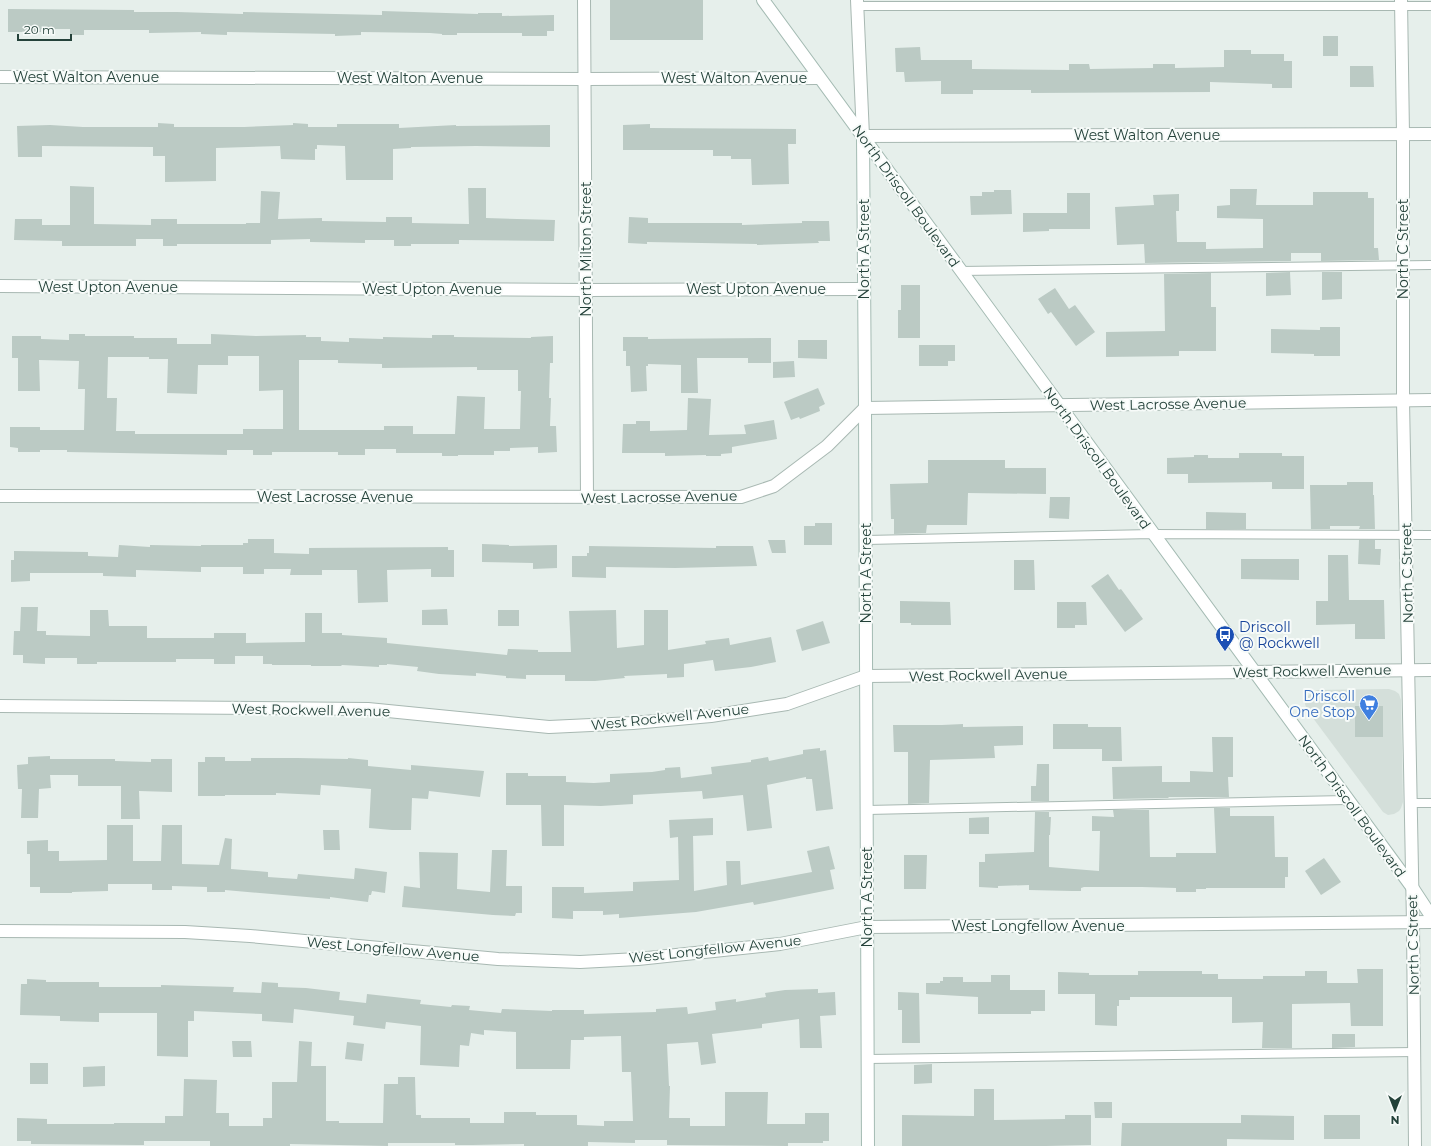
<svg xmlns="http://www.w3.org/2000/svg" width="1431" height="1146" font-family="Montserrat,sans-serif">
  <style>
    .built { fill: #d4dfda }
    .building { fill: #bbcac4; fill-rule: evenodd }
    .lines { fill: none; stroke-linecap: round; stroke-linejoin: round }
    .lane-casing { stroke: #a8b8b2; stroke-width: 10 }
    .street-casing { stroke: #a8b8b2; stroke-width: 14 }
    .secondary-casing { stroke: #a4bbb3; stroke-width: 14 }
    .lane { stroke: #fff; stroke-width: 8 }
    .street { stroke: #fff; stroke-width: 12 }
    .secondary { stroke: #fff; stroke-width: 12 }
    .labels { text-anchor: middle; stroke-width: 4; stroke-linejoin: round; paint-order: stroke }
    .street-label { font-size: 14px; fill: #24423a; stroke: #f7fbf9 }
    .transit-label { font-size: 14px; fill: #164399; stroke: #f7fbf9; text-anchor: start }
    .shop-label { font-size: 14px; fill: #366cbe; stroke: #f7fbf9; text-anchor: end }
  </style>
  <rect width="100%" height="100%" fill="#e6efeb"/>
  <path class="built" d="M1389,689L1395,691L1399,694L1401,700L1403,802L1401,808L1399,811L1394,814L1388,815L1383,812L1307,710L1305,704L1306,698L1311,693L1317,690Z"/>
  <g class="building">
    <rect x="610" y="0" width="93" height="40"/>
    <path d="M8,9L134,10V12H177L243,14V12L382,15V11L478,14V13H502V16L554,15V31H547V36H522V33H457V35H442V34L430,33L361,32V35L335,36V34L227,32V35L201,34V32L149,33V30H84V35H70V29H41V32H8Z"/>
    <rect x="1323" y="36" width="15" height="20"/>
    <path d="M920,47L921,60H972V69L1069,70V64H1089L1090,69L1153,68V64H1175V68L1224,67V50H1251V54H1284V61H1292V88H1272V84L1210,82V92L1031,93V90H973V94H941V81L905,82L904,72H896L895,48Z"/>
    <path d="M1350,66H1373L1374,87H1350Z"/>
    <path d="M158,123L174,124V127H244L293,125V123L308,124V127H337V124H399V128L456,125V126L550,125V147L476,146L411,147V148L393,149V180H346L345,146L317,145V149H315V160L281,159L280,146L216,148V181L165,182V156H153V147L42,146V157H18L17,126L50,125L83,127H158Z"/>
    <path d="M650,124V128L796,129V144H788L789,184L752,185L751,159H731V156H713V150H623V125Z"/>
    <path d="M70,186L94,187V224L151,225V219H177V224H246V223H260L261,191L280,192L278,219L322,218V221L386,222V217H412V223L469,224L468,188H486V218L555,220L554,241L459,240V244H411V246H394V240H365V243L310,242V239L271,240V244H177V246H163V239H136V246H62V241L14,240L15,219H42V225H70Z"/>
    <path d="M1230,189H1257L1256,205H1313V192H1368V198H1374V248H1378L1379,260L1321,261V253H1291V261L1145,263L1144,244L1117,245L1115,207L1154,205L1153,195L1179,194V211H1176L1177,242H1206V249L1263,248V219L1217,218V206L1230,205Z"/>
    <path d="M994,190H1011L1012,214L971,215L970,196H982V192H994Z"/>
    <path d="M1067,193H1090V229H1049V231L1023,232V213H1067Z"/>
    <path d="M629,217L648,218V223H742V225L802,223V221H829L830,241H818L819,243L757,245V244L647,242V244L628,243Z"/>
    <path d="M1290,272L1291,295L1266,296V273Z"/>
    <path d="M1322,272H1342V299L1322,300Z"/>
    <path d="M1211,273V307H1216V351H1179V356L1106,357V332L1165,331L1164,274Z"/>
    <path d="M901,285H920V338H898V310H901Z"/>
    <path d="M1055,288L1069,309L1075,305L1095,332L1076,346L1051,312L1048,314L1038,299Z"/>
    <path d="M1320,327H1340V356H1314V354L1271,353V329L1320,330Z"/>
    <path d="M69,334H85V336H134V338H177V344H211V334L256,336L306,335V337H321V341L349,342V338L383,339V337L432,338V335H454V337L531,338V337L553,336V363H550L549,398H551L550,426H556L557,452L538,453V447L510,448V451H494V455H458V456H442V453H396V449H365V455H338V452H272V455H253V450H227V455L67,452V450H40V452H18V448L10,447V427H40V430H84L85,389H78L79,361L39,360L40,391H18V358H12V336H41V339L69,340ZM228,356H259V391L283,390V429H243V434H135V431H116L117,398H107L108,357H149V359H168L167,393L197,394L198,365H228ZM299,360H338V363L382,364V368L477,367V370H518V391H521L520,429H484L485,397L457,396L455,434H413V426H384V430H299Z"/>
    <path d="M623,337H648V339L771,338V363H748V358H697L698,393H681V365L648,364V366H646L647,391L631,392L630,366H626V351H623Z"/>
    <path d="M798,340H827V359L798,358Z"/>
    <path d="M919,345H955V361H948V366H919Z"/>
    <path d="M794,361L795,377L773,378V362Z"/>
    <path d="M818,388L825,404L819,407L820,411L800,419L799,417L791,420L784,402Z"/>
    <path d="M688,398L711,399L709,435L746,434L744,425L774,420L777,439L732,447V453L721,454V456H706V455L665,456V453H622L623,424H636V421H650V431L687,430Z"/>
    <path d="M1239,453H1282V456H1304V489H1272V482L1188,483V474H1167V458L1194,457V455H1208V458H1239Z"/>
    <path d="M928,460H1005V468H1046V494L968,493L967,525H927L926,533L894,534V519H891L890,484L928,483Z"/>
    <path d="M1347,482H1373V495H1374L1375,529H1359L1360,526H1330V529H1311L1310,485H1347Z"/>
    <path d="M1050,497H1070L1069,519L1049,518Z"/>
    <path d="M1206,512L1246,513V529H1206Z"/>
    <path d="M815,523H832V545H804V526H815Z"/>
    <path d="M248,539H274V553L309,554V548L448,547V550H454V577H431V569L387,570L388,602L358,603L357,570H322V575H290L291,569H264V574H243V567H201V572L136,570V577L103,576V573H30V581L11,582V560H14V551L88,552V556L118,557L119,545L150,547V545L201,546V545H243V543H248Z"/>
    <path d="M768,540H785L786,553H772Z"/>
    <path d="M1359,540H1375V549H1381L1380,565L1358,564Z"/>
    <path d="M482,544L509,545V546L557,545V568L533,569V563L482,562Z"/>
    <path d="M589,546L716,548V546H753L757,566L675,568L606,567V578L572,577V556H587V553H589Z"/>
    <path d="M1328,555H1348L1349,600H1384L1385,639H1355V624L1316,625V601H1328Z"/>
    <path d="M1241,559H1299V580L1241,579Z"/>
    <path d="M1014,560H1034L1035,590H1014Z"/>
    <path d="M1108,574L1119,590L1121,589L1143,619L1125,632L1091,586Z"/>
    <path d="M900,601L950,602L951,625H911V623H900Z"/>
    <path d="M1057,602H1086L1087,625H1075V628H1057Z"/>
    <path d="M21,607H38L37,631H46V635L90,636V610H108L109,626H147V638H214V633H246V643L305,642V613H322V633H342V635L387,638V643L507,655L508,649L538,650V652H571L569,611L616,610L617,648L644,645V610H668V650L706,644L705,641L729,638L730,645L771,637L776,662L751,667L715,671L713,660L684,664V677L667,678V674L624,676L625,678L595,681H565V675H526V679L506,678V676L476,673V676L439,674L417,671L418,667L387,664V665H379V667L342,665L341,666H311V665H272V664H263V656H235V664H214V659H176V662H97V664H77V658H45V664L23,663V655H13L14,631H20Z"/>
    <path d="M447,609L448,625H422V610Z"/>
    <rect x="498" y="610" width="21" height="16"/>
    <path d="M823,621L830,643L802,651L796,630Z"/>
    <rect x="1355" y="706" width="28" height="31"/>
    <path d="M963,724V727L1023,726V745L994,746L995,758L930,760L929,803L908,804V752H894L893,725H942Z"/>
    <path d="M1053,724H1088V727H1121L1122,761H1102V749H1053Z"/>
    <path d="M1212,737H1233V777H1228L1229,797H1168L1169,798L1113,799L1112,767L1162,766V782H1190V771L1213,772Z"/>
    <path d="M820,748V751L826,750L833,809L816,811L812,779H806V777L767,785L772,828L747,831L743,795L703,799L702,791L633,795V804L601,806L564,805V846H542L541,805H506V773H528V776H566V782L594,783L610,782V774L652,772L665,770V768L680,767L681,778L712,774L711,767L751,762V760L768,757L769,761L803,754V750Z"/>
    <path d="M50,756V759H115V761L151,762V759H172V792L139,791L140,819H121V786H78V775H50L51,788L39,789L38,818H21L22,789H18L17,765L28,764V757Z"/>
    <path d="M205,757H225V761H251V758H297L348,759V758L368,760V766L411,770V765L484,771L480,797L429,791L428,799L412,798L411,830H392L369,828L371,789L321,785L320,795L276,793V795H225V796H198V762H205Z"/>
    <path d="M1037,764H1049V801H1031V786H1036Z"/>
    <path d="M1214,808H1230V816H1274L1275,857H1288V877H1285V888H1206V889H1196V892H1176V888L1142,887H1084L1081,888V891H1072L1029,890V885L998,886V888L979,887V862H985V854L1034,852L1035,812H1049V817H1051L1050,835H1049V867L1099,871L1100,831H1092V816L1114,817L1113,810H1149L1150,857H1176V853H1216Z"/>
    <path d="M989,817V834H969V818Z"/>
    <path d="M713,818V835L693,836L694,891L727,885L726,861H740L741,885L812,872L807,851L829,846L835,869L830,870L834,889L754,905L753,902L696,912L619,918V914L603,915V911H573V919L552,918V887H584V893L633,891V882L679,880L678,837L670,838L669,820Z"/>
    <path d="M107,825H133V861H161L162,825H182V864L219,865L225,838L232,839L231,869L268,872V877L297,879L298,874L354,879L355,868L387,872L385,893L372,891L371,895H369L368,902L330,897V899L225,890V892H207V887L172,886V890H152V884H108V891L72,892V893H40V887H30V854H27V841L48,840V851H59V861L107,860Z"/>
    <path d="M323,830H339L340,850H324Z"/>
    <path d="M492,850H507L506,886H522V913H516L515,916L493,915L402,907L404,886L420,888L419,852L458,853L457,889L490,892Z"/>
    <path d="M904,855H927L926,889H904Z"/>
    <path d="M1324,858L1341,882L1321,895L1305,871Z"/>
    <path d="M1357,969H1383V1026H1351L1350,1003L1292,1004V1048H1262L1263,1022L1232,1023V997H1130V1000H1119V1006H1117V1026L1095,1025V994H1058V972L1089,973V975H1138V971H1202V974H1218V979H1263V976H1305V971H1327V983H1358Z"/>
    <path d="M991,975H1010V990H1045V1011H1031V1014H978V997L926,994V983H940V981H943V977H963V982H991Z"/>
    <path d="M27,979L46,980V982H99V987H161V985L234,987L233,992L261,993L262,982L278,983V987L306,988L340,992L339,1000L366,1003L367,994L421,1000L420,1004L451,1007L452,1005L470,1006L469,1010L501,1013L502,1009L552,1011V1010H584V1014L656,1012V1009L687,1007L688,1014L716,1010L715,1002L736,999V1002L766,997L765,993L785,990L818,989V993L835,992L836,1015L820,1016L822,1048H800L799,1019L762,1024V1028L712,1034L716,1063L701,1065L698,1042L667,1044L669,1086H670L669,1118H690V1126H725V1092H768L767,1124H805V1113H829V1141H823V1143H788V1146L667,1145V1140H635V1143L588,1142V1146H524V1144L472,1145H455V1143H388V1146L290,1144V1146H210V1141H144V1145H137L31,1144V1141H17V1118L47,1119V1124H114V1123H165V1116H183L184,1079L217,1080L216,1113H229V1126H263V1118H272V1082H297L299,1041L312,1042L311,1066H326V1121H339V1123H383L384,1084H398V1077H415L416,1115H421V1118H470V1123H504V1112H536V1115H577V1125L604,1126V1121H633L631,1072H622L621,1036L584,1037V1040H571L570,1069H516V1032L484,1030V1035L471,1033L469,1046L460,1045L459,1067L420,1065L421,1026L386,1022L385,1029L353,1025L354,1016L294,1009L293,1023L262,1021V1014L194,1011V1021H188V1057L157,1056V1013H99V1022L60,1021V1016L20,1015L21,984H27Z"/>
    <path d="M898,992L919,993L920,1043H902V1010H898Z"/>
    <path d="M1332,1034H1355V1047L1332,1048Z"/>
    <path d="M232,1041H251L252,1057H233Z"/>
    <path d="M347,1042L364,1044L362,1061L345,1059Z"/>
    <rect x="30" y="1063" width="18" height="21"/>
    <path d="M932,1064V1083L914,1084V1065Z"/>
    <path d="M105,1066V1086L83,1087V1067Z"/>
    <path d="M974,1089H994V1120L1065,1119V1115H1091V1145L1046,1146H902V1115L974,1116Z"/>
    <path d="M1094,1102H1112V1118H1095Z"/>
    <path d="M1241,1115L1294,1116V1140L1227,1139V1146H1121L1122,1123H1241Z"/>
    <rect x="1324" y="1115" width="36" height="24"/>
  </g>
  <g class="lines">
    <g class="lane-casing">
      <g id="lane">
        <path d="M857,6H1431"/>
        <path d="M960,271L1431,265"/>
        <path d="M866,540L1153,534L1431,535"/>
        <path d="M1411,803H1431"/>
        <path d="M867,810L1347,800"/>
        <path d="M868,1059L1415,1052"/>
      </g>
    </g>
    <g class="street-casing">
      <g id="street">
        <path d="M584,0L587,498"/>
        <path d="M857,0L863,136L1431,134"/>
        <path d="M1401,0L1403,134V401L1413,923L1415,1146"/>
        <path d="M0,77L585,79L819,78"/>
        <path d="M0,286L587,290L864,289"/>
        <path d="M0,496L741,497L774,486L827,446L865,408L1431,400"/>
        <path d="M0,706L368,709L549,727L633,723L711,716L787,704L866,676L1431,670"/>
        <path d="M0,931L185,932L250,936L498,959L580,962L638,959L780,944L867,927L1431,922"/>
      </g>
    </g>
    <g class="secondary-casing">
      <g id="secondary">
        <path d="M763,0L1412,887L1431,916"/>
        <path d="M863,136L865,408L868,1146"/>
      </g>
    </g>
    <use href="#lane" class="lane"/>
    <use href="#street" class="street"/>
    <use href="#secondary" class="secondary"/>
  </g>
  <defs>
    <g id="bus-pin" transform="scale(1)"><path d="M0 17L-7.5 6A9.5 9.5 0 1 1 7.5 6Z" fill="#1a4fb4" stroke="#f7fbf9"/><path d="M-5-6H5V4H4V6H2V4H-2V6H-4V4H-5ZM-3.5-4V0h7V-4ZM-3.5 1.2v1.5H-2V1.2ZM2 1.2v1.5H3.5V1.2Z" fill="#fff"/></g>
    <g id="supermarket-pin" transform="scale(1)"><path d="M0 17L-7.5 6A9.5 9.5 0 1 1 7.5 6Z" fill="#3f7fe0" stroke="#f7fbf9"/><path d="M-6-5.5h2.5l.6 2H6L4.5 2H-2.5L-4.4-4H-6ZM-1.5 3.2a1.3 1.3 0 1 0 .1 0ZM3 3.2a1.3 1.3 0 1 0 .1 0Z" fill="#fff"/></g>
  </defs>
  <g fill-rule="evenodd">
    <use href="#bus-pin" x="1225" y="635"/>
    <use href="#supermarket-pin" x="1369" y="704"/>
  </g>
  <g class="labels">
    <g class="street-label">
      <text x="86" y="82">West Walton Avenue</text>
      <text x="410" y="83">West Walton Avenue</text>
      <text x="734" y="83">West Walton Avenue</text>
      <text x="1147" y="140">West Walton Avenue</text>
      <text transform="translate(906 196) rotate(54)" y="5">North Driscoll Boulevard</text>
      <text transform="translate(586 249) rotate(-90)" y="5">North Milton Street</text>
      <text transform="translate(864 249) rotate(-90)" y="5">North A Street</text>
      <text transform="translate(1403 249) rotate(-90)" y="5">North C Street</text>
      <text x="108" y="292">West Upton Avenue</text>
      <text x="432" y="294">West Upton Avenue</text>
      <text x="756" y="294">West Upton Avenue</text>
      <text transform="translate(1168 404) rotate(-1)" y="5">West Lacrosse Avenue</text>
      <text transform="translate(1097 458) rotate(54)" y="5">North Driscoll Boulevard</text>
      <text x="335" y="502">West Lacrosse Avenue</text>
      <text transform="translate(659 497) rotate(-1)" y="5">West Lacrosse Avenue</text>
      <text transform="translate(866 573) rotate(-90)" y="5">North A Street</text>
      <text transform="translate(1407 573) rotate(-91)" y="5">North C Street</text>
      <text transform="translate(1312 671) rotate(-1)" y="5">West Rockwell Avenue</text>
      <text transform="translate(988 675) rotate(-1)" y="5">West Rockwell Avenue</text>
      <text transform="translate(311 710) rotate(1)" y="5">West Rockwell Avenue</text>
      <text transform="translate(670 717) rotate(-6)" y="5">West Rockwell Avenue</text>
      <text transform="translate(1352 806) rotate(54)" y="5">North Driscoll Boulevard</text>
      <text transform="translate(867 897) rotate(-90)" y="5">North A Street</text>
      <text x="1038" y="931">West Longfellow Avenue</text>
      <text transform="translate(1413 945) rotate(-91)" y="5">North C Street</text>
      <text transform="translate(393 949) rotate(5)" y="5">West Longfellow Avenue</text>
      <text transform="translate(715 949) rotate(-6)" y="5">West Longfellow Avenue</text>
    </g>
    <g class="transit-label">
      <text x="1239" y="632">Driscoll<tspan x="1239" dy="16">@ Rockwell</tspan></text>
    </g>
    <g class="shop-label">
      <text x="1355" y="701">Driscoll<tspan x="1355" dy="16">One Stop</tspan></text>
    </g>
  </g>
  <g transform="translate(1395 1110) rotate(180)" stroke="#f7fbf9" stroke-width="3" paint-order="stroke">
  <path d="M0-3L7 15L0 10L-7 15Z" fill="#24423a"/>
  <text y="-6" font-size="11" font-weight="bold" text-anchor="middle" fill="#24423a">N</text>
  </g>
  <path d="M18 34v6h53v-6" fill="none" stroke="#24423a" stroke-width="2"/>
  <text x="24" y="34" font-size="12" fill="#24423a" stroke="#f7fbf9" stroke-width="3" paint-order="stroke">20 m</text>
</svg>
